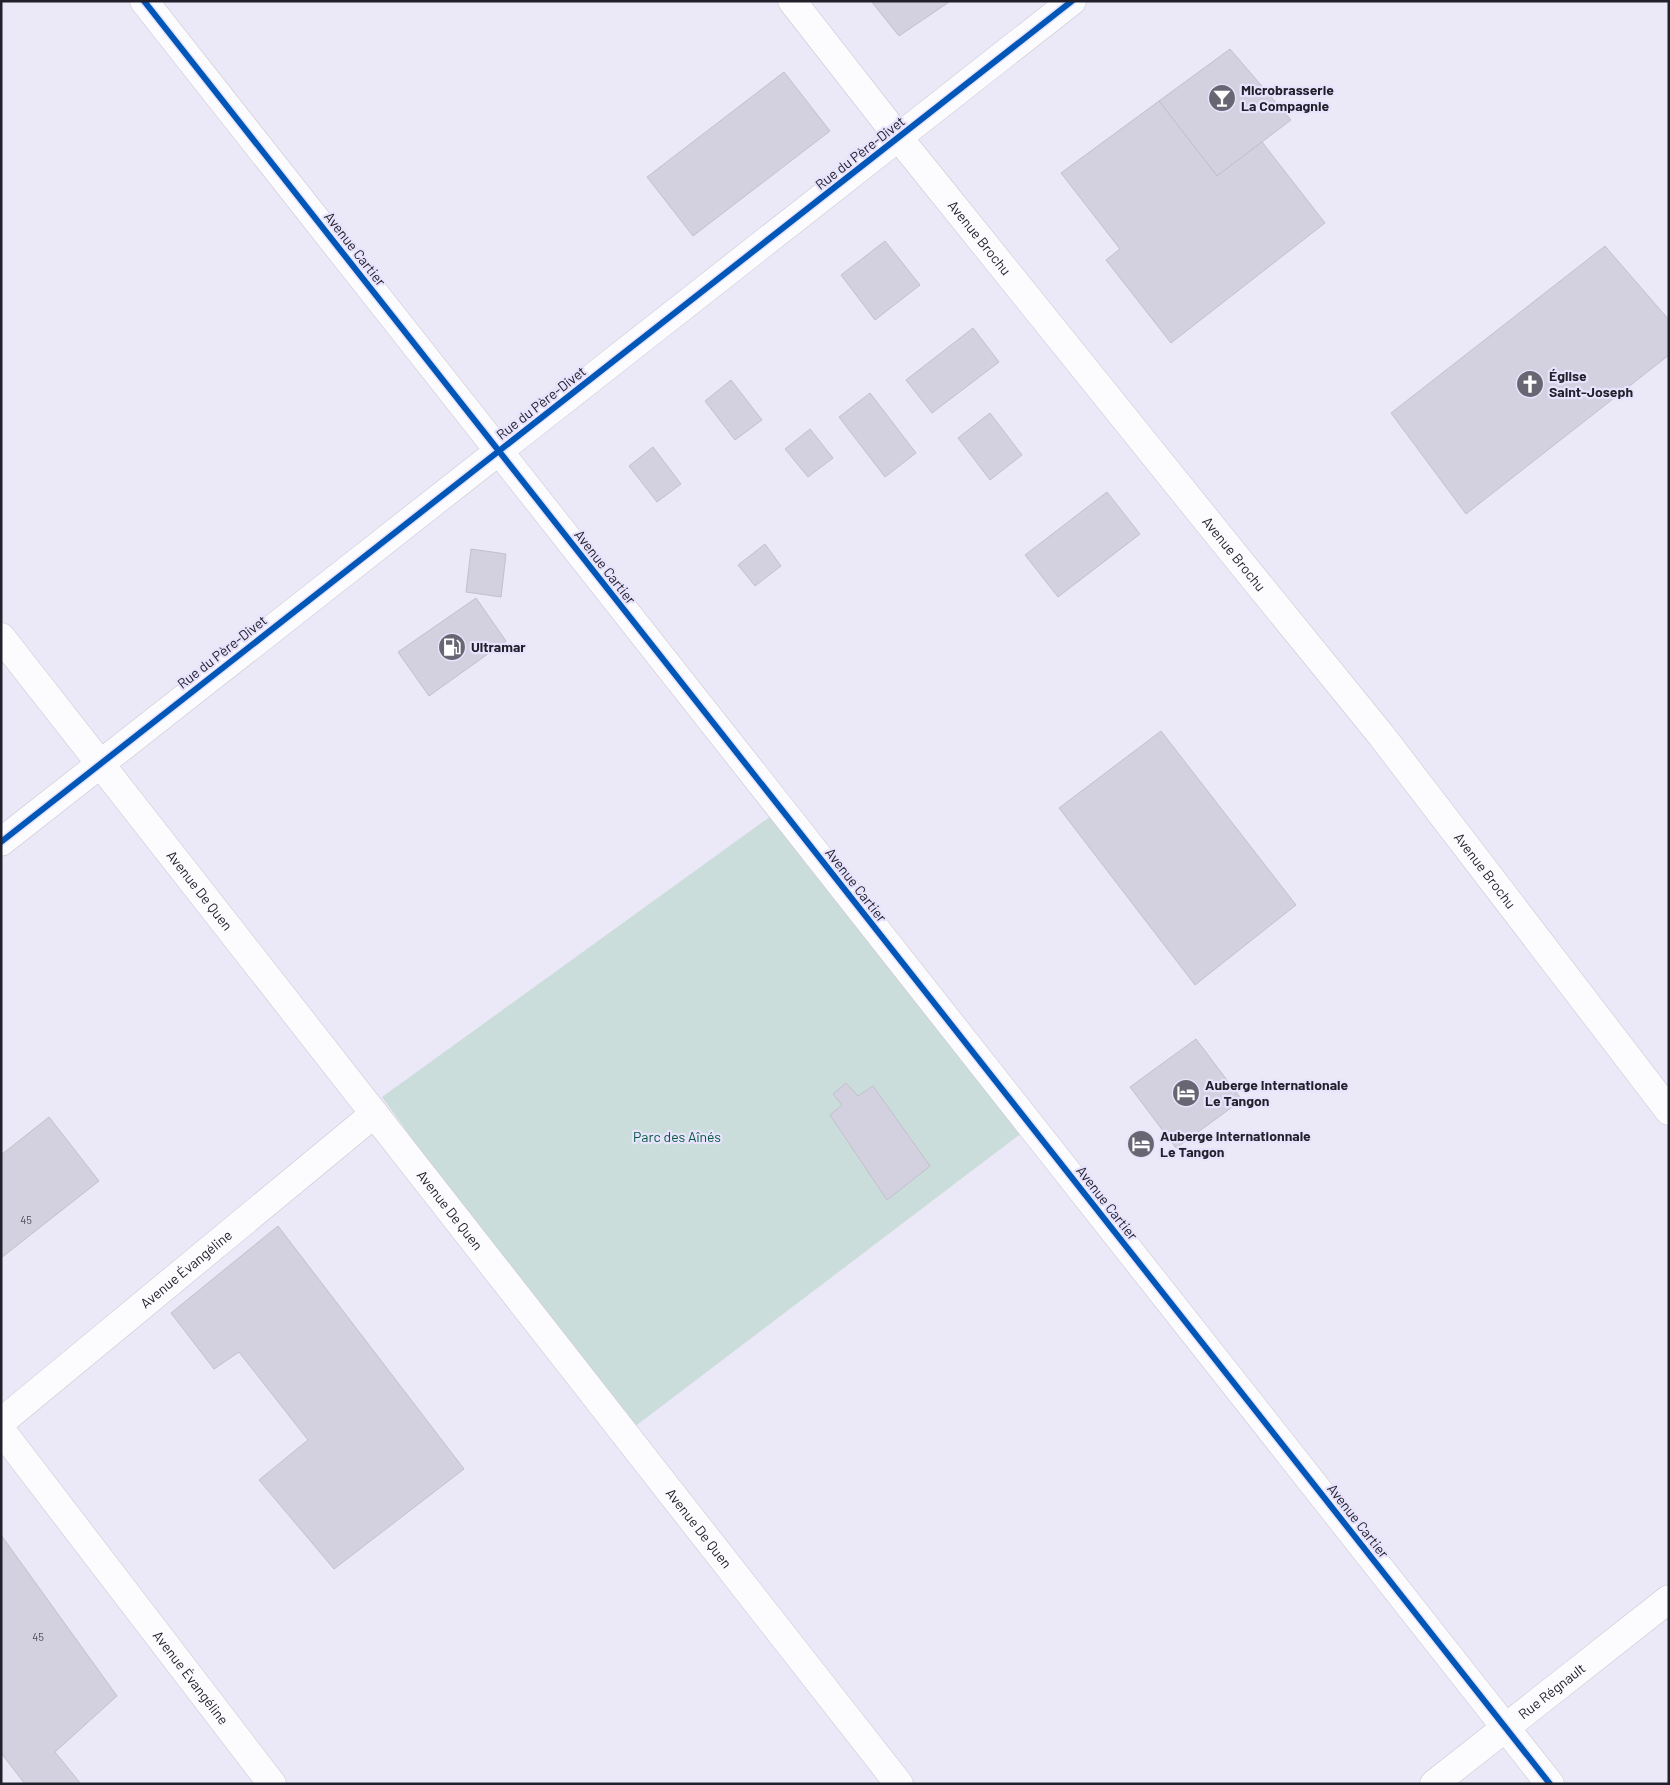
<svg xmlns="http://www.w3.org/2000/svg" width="1670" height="1785" font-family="Barlow,sans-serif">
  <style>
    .green { fill: #cbddda }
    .building { fill: #d3d1df; stroke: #c2c0cd }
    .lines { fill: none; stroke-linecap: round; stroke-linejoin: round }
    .street-casing { stroke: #c8c6d2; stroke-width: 29 }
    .secondary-casing { stroke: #c8c6d2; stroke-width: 29 }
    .street { stroke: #fcfcfe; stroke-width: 28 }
    .secondary { stroke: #fcfcfe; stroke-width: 28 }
    .cycleway-casing { stroke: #e7e3fd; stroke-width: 9 }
    .cycleway { stroke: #0057b8; stroke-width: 6 }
    .labels { text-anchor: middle; stroke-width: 4.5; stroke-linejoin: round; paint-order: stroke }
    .number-label { font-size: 11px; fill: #514e5a }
    .poi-label { font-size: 14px; font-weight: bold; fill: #23202c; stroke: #e7e3fd; text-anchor: start }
    .street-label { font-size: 14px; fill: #23202c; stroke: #e7e3fd }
    .park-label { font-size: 14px; fill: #02583d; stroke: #e7e3fd }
  </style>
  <rect width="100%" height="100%" fill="#ebe9f7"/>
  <path class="green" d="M778,811L1031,1126L625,1434L382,1097Z"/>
  <g class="building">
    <path d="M871,1H949V2L899,36Z"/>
    <path d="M1230,49L1291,120L1217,176L1159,101Z"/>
    <path d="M784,72L830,131L693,236L647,177Z"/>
    <path d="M1159,101L1217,176L1262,142L1325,223L1171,343L1106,260L1120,249L1061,173Z"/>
    <path d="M885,241L920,285L875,320L841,275Z"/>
    <path d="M1605,246L1669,320V355L1466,514L1391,413Z"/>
    <path d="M973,328L999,362L932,413L906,380Z"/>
    <path d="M731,380L762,420L735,440L705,401Z"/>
    <path d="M870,393L916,453L885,477L839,417Z"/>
    <path d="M990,413L1022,455L990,480L958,438Z"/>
    <path d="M810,429L833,458L808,477L785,449Z"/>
    <path d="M653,447L681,484L657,502L629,466Z"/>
    <path d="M1107,492L1140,534L1058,597L1025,555Z"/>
    <path d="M765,544L781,566L755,586L738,565Z"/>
    <path d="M471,549L506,554L501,597L466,592Z"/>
    <path d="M476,598L506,641L429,696L398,652Z"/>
    <path d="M1161,731L1296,905L1195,985L1059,808Z"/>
    <path d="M1196,1039L1242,1100L1176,1148L1130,1087Z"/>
    <path d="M846,1083L858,1096L873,1086L930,1166L887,1200L830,1115L842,1105L833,1094Z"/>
    <path d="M49,1117L99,1181L1,1258V1155Z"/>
    <path d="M278,1226L464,1469L334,1569L259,1480L308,1440L239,1352L214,1369L171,1313Z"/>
    <path d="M1,1535L117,1696L55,1752L81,1784H25L1,1753Z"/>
  </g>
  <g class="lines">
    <g class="street-casing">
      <g id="street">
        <path d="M144,1L1550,1784"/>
        <path id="s1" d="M1,637L899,1784"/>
        <path id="s2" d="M1,1428L6,1418L374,1114"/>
        <path id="s3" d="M1,1430L272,1784"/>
      </g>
    </g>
    <g class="secondary-casing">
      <g id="secondary">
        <path id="s4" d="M792,1L899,138L1225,543L1381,735L1669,1111"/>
        <path d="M1,842L1072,1"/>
        <path id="s5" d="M1434,1784L1669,1599"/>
      </g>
    </g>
    <use href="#street" class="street"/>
    <use href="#secondary" class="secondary"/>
    <g class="cycleway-casing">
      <g id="cycleway">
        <path d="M144,1L1550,1784"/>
        <path d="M1,842L1072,1"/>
      </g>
    </g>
    <use href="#cycleway" class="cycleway"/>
  </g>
  <defs>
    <g id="bar-disc" transform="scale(1.4375)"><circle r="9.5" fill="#696673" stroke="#e7e3fd"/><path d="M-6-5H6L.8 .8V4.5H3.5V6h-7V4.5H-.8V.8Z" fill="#fff"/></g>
    <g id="church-disc" transform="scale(1.4375)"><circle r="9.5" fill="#696673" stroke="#e7e3fd"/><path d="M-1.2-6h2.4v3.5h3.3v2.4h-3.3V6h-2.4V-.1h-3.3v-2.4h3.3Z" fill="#fff"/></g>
    <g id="fuel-disc" transform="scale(1.4375)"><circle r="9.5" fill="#696673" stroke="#e7e3fd"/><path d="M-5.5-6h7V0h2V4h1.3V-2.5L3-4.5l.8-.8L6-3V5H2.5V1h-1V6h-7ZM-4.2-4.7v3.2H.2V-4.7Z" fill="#fff"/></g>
    <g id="hotel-disc" transform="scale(1.4375)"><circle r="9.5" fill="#696673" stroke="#e7e3fd"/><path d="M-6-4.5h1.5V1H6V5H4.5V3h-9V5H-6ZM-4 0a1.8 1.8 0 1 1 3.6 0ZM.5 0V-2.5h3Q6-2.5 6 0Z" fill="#fff"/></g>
  </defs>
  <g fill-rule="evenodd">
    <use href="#bar-disc" x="1222" y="98"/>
    <use href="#church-disc" x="1530" y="384"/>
    <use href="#fuel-disc" x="452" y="647"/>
    <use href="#hotel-disc" x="1186" y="1093"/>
    <use href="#hotel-disc" x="1141" y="1144"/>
  </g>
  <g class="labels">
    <g class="number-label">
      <text x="26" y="1224">45</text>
      <text x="38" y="1641">45</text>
    </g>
    <g class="poi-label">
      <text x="1241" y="95">Microbrasserie<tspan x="1241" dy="16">La Compagnie</tspan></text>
      <text x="1549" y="381">Église<tspan x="1549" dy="16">Saint-Joseph</tspan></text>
      <text x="471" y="652">Ultramar</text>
      <text x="1205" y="1090">Auberge Internationale<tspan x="1205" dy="16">Le Tangon</tspan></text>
      <text x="1160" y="1141">Auberge Internationnale<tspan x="1160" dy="16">Le Tangon</tspan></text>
    </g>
    <g class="street-label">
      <text transform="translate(860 153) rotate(-38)" y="5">Rue du Père-Divet</text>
      <text dy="5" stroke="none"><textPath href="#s4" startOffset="302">Avenue Brochu</textPath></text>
      <text transform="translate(355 249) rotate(52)" y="5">Avenue Cartier</text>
      <text transform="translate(541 403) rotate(-38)" y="5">Rue du Père-Divet</text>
      <text dy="5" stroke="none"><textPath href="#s4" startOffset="708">Avenue Brochu</textPath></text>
      <text transform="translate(605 567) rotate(52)" y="5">Avenue Cartier</text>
      <text transform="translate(222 652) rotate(-38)" y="5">Rue du Père-Divet</text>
      <text dy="5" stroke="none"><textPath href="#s4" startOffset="1112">Avenue Brochu</textPath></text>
      <text transform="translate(856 885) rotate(52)" y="5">Avenue Cartier</text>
      <text dy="5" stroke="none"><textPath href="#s1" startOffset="322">Avenue De Quen</textPath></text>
      <text transform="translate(1107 1203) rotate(52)" y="5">Avenue Cartier</text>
      <text dy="5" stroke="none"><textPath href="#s1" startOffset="728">Avenue De Quen</textPath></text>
      <text dy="5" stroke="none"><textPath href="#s2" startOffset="245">Avenue Évangéline</textPath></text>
      <text transform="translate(1358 1521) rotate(52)" y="5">Avenue Cartier</text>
      <text dy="5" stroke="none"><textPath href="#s1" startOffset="1132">Avenue De Quen</textPath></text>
      <text dy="5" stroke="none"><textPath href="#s3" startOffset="312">Avenue Évangéline</textPath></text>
      <text dy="5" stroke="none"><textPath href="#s5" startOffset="150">Rue Régnault</textPath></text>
    </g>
    <g class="park-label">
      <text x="677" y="1142">Parc des Aînés</text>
    </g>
  </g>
  <rect width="1670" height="1785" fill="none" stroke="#23202c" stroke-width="5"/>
</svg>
